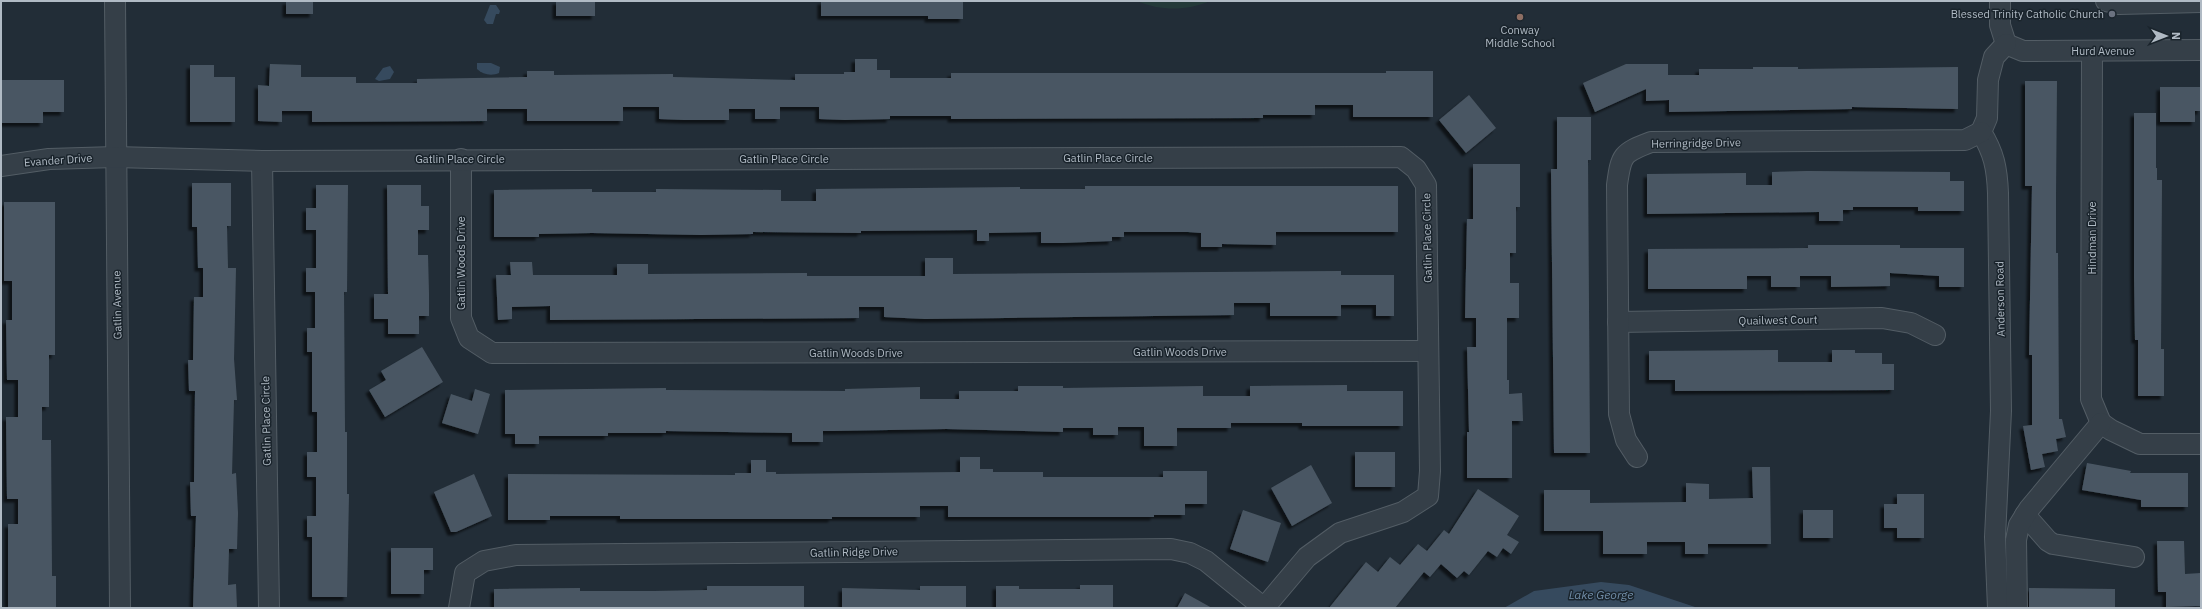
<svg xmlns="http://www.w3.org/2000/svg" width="2202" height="609" font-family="'IBM Plex Sans',sans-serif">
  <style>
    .green { fill: #243a39 }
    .water { fill: #364a5e }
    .building { fill: #4a5763; filter: url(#shadow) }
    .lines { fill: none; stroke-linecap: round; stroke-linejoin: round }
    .minor-casing { stroke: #535d65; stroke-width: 22 }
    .minor { stroke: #353f48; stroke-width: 20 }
    .worship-dot { fill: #6b7280; stroke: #1a242c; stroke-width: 1.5 }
    .education-dot { fill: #8d6e63; stroke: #1a242c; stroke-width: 1.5 }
    .labels { text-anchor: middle; stroke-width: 3; stroke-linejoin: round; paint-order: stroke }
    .poi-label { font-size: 11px; fill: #b0bac4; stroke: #1a242c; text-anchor: end }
    .street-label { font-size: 11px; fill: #b0bac4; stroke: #1a242c }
    .water-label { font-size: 12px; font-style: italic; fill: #718da7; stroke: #1a242c }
  </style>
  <defs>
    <filter id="shadow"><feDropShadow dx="-3.5" dy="3.5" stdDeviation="1" flood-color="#0009"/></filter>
  </defs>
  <rect width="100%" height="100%" fill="#222d37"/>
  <path class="green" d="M1137,1H1210C1187,11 1160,11 1137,1Z"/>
  <g class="water">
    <path d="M490,5H496L500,11L499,14H496L493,24H487L484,20Z"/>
    <path d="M477,63H491L500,67L499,73C492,76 483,75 477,69Z"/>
    <path d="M390,66L394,72L390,79L379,81L375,79L383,68Z"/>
    <path d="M1601,582L1629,585L1698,608H1504L1534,591Z"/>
  </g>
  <g class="building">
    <rect x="286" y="1" width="27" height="13"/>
    <rect x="556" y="1" width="39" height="15"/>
    <path d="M821,1H963V19H928V16H821Z"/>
    <path d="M855,59H877V70H890V78H951V73H1386V71H1433V117H1353V105H1315V115H1263V118L951,119V116H890V119L845,120L819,119V107H780V119H755V109H729V120H684L659,119V107H623V121H527V109H487V121L312,122V111H282V122L258,121V85L269,86L270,64L301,65V77H356V83H417V79L527,77V71H554V75L673,74V77L795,80V74H844V72H855Z"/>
    <path d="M1626,64H1668V75H1699V69H1753V67H1798V69L1958,67V109L1852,107V109L1669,112V100L1646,101V89L1595,112L1583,83Z"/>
    <path d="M190,65H214V77H235V122H190Z"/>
    <path d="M1,80H64V112H43V123H1Z"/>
    <path d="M2025,81H2057L2056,194V253H2058L2059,419H2062L2066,437L2056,439L2058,451L2042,454L2045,467L2031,470L2023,426L2032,425V355H2029L2032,186H2025Z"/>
    <path d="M2160,87H2201V111H2195V122H2160Z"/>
    <path d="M1469,95L1496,128L1466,153L1439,120Z"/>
    <path d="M2134,113H2156V168H2157V180H2162L2161,349H2164V396H2138V340H2135L2134,276Z"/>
    <path d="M1557,117H1591V160H1588L1590,453H1554L1551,169H1557Z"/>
    <path d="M1473,164H1520V207H1516V253H1510V283H1519V318H1507V380H1509V394L1522,393L1523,421H1512V478H1467V432H1469L1467,347H1476V318H1465L1467,219H1473Z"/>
    <path d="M1807,171L1950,172V181H1964V211H1918V207H1853V210H1843V221H1819V212L1647,214V174L1746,173V185H1772V172Z"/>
    <path d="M192,183H231V226H227L228,268H236L234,359L237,400H234L232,474L236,473L238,513L237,549H229L228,585L236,584L237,608H193L196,516H191L190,482H194L195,391H189L188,360H193L194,297H203V268H198L197,227H192Z"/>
    <path d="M316,185H348L347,292H344L345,432H347V494H349L347,597H312V537H307V516H316V477H307V452H317V412H312V352H307V328H315V292H306V268H316V230H306V208H316Z"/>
    <path d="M387,185H421V206H429V230H418V255H428L429,294V316H419V334H388V319H374V294H388Z"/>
    <path d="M1085,186H1398V232H1276V245L1222,244V247H1201V233L1188,232H1124V237H1112V241L1063,243H1041V232L989,233V241H977V230L861,231V233L753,232V234L701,235L592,233L539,234V237H494V190L592,189V192H656V189L781,190V201H816V189L1020,187V189H1085Z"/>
    <path d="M4,202H55V355H49V407H42V440H51L52,576H56V608H8V524H18V499H7L6,417H18V380H7L6,320H12V281H4Z"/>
    <path d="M1808,245H1900V248H1964V287H1939V276L1890,273V286L1831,287V276H1800V287H1771V276H1747V289H1648V249L1808,248Z"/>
    <path d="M925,258H953V274L1341,271V275H1394V316H1376V305H1341V316H1270V303H1234V315L925,319L884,317V307H859V318L550,320V306L512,307V319L498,320L496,275H511L510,262H532L533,275H617V264H648V274L807,273V276H925Z"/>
    <path d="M422,347L443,382L385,417L369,390L386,380L381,371Z"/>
    <path d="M1778,350V362H1832V350H1855V353H1882V364H1894V390L1675,391V380H1649V351Z"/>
    <path d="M1347,385V391H1403V426H1302V423H1231V428H1177V446H1144V427H1118V435H1093V428H1063V432L946,429L833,431H823V442H792V433L666,431V433H608V436H539V444H515V434H505V390L666,388V390L845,391V389L920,387V399H959V391H1018V386H1063V388L1203,386V396H1250V386Z"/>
    <path d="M475,389L490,394L478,434L442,423L451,394L472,401Z"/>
    <rect x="1355" y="452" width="40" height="35"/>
    <path d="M960,457H980V469H993V472H1043V477H1163V471H1207V504H1185V515H1154V517H948V506H920V517H832V519H620V516H550V520H508V474L735,475V473H751V460H766V472H776V474L960,472Z"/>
    <path d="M2087,463L2131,471L2130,473H2188V507H2141V500L2082,490Z"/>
    <path d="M1311,465L1332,503L1292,526L1271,488Z"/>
    <path d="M1752,467H1770L1771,544H1708V554H1685V542H1647V554H1603V531H1544V490H1590V503L1686,502V483L1709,484V499L1753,498Z"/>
    <path d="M474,474L492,516L456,532H451L434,492Z"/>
    <path d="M1478,489L1519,516L1507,535L1519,542L1511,554L1503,548L1497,557L1488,551L1469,575L1464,571L1457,578L1441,564L1430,577L1424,572L1395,608H1329L1366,562L1378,572L1390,557L1400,565L1418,544L1427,551L1444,530L1449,534Z"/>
    <path d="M1897,494H1924V538H1897V528H1884V504H1897Z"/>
    <path d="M1243,510L1281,523L1268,562L1230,549Z"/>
    <rect x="1803" y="510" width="30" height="28"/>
    <path d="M2157,541H2184L2185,574L2201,573V606L2166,607V592H2158Z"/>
    <path d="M391,548H433V570H424V594H391Z"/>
    <path d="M1080,585H1113V608H996V586H1019V589H1080Z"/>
    <path d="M707,586H804V608H494V589L580,588V591H654L707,590Z"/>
    <path d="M920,586H966V608H842V588L920,590Z"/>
    <path d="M2029,588L2115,589V608H2029Z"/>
    <path d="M1185,593L1212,608H1177Z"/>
  </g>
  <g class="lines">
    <g class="minor-casing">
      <g id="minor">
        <path d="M115,1L120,608"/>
        <path d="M2000,1V25L2006,44"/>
        <path d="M2106,1L2119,4L2201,2"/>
        <path d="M2006,44L2023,51L2201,50"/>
        <path d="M2092,51L2091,399L2101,423"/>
        <path d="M1981,132C1994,153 1997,168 1998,193L2001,411L1995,537L1998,608"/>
        <path d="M1981,132L1987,118L1988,80L1994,57L2006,44"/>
        <path d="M461,159V318L469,338L492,353L1428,351"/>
        <path d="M262,161L269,608"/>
        <path d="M1,166L49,159L115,157L262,161L1401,157L1416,169L1426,185L1430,471L1428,496L1403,512L1340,533L1307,557L1264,608"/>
        <path d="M1618,322L1882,318L1911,323L1935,335"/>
        <path d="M2101,423L2111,430L2140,444H2201"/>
        <path d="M1637,457L1626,440L1619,414L1617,185C1621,155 1622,153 1651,142L1965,140L1981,132"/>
        <path d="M2025,515L2048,541L2053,544L2134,557"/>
        <path d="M459,608L465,573L484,561L516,555L1171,549L1190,553L1206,561L1264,608"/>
        <path d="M2017,608L2016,540L2019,525L2029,509L2101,423"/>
      </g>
    </g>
    <use href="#minor" class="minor"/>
  </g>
  <circle class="worship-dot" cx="2112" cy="14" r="4"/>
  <circle class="education-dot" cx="1520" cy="17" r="4"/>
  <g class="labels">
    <g class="poi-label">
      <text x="2104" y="18">Blessed Trinity Catholic Church</text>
      <text x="1520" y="34" text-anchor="middle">Conway<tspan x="1520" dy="13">Middle School</tspan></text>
    </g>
    <g class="street-label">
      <text x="2103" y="55">Hurd Avenue</text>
      <text transform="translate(1696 143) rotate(-1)" y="4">Herringridge Drive</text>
      <text x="1108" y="162">Gatlin Place Circle</text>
      <text x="460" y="163">Gatlin Place Circle</text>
      <text x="784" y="163">Gatlin Place Circle</text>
      <text transform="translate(58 160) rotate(-4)" y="4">Evander Drive</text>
      <text transform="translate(1427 238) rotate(-91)" y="4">Gatlin Place Circle</text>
      <text transform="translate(2092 238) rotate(-90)" y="4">Hindman Drive</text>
      <text transform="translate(461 263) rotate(-90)" y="4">Gatlin Woods Drive</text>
      <text transform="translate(2000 299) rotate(-91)" y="4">Anderson Road</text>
      <text transform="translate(117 305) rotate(-91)" y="4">Gatlin Avenue</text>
      <text transform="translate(1778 320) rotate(-1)" y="4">Quailwest Court</text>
      <text x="1180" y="356">Gatlin Woods Drive</text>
      <text x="856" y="357">Gatlin Woods Drive</text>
      <text transform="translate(266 421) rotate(-91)" y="4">Gatlin Place Circle</text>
      <text transform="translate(854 552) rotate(-1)" y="4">Gatlin Ridge Drive</text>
    </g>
    <g class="water-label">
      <text x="1601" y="599">Lake George</text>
    </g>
  </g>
  <rect width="2202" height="609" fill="none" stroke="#b0bac4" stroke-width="4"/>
  <g transform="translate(2166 36) rotate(90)" stroke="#1a242c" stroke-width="3" paint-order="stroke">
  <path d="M0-3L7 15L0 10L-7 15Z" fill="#b0bac4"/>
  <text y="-6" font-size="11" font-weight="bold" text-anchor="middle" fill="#b0bac4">N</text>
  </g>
</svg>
